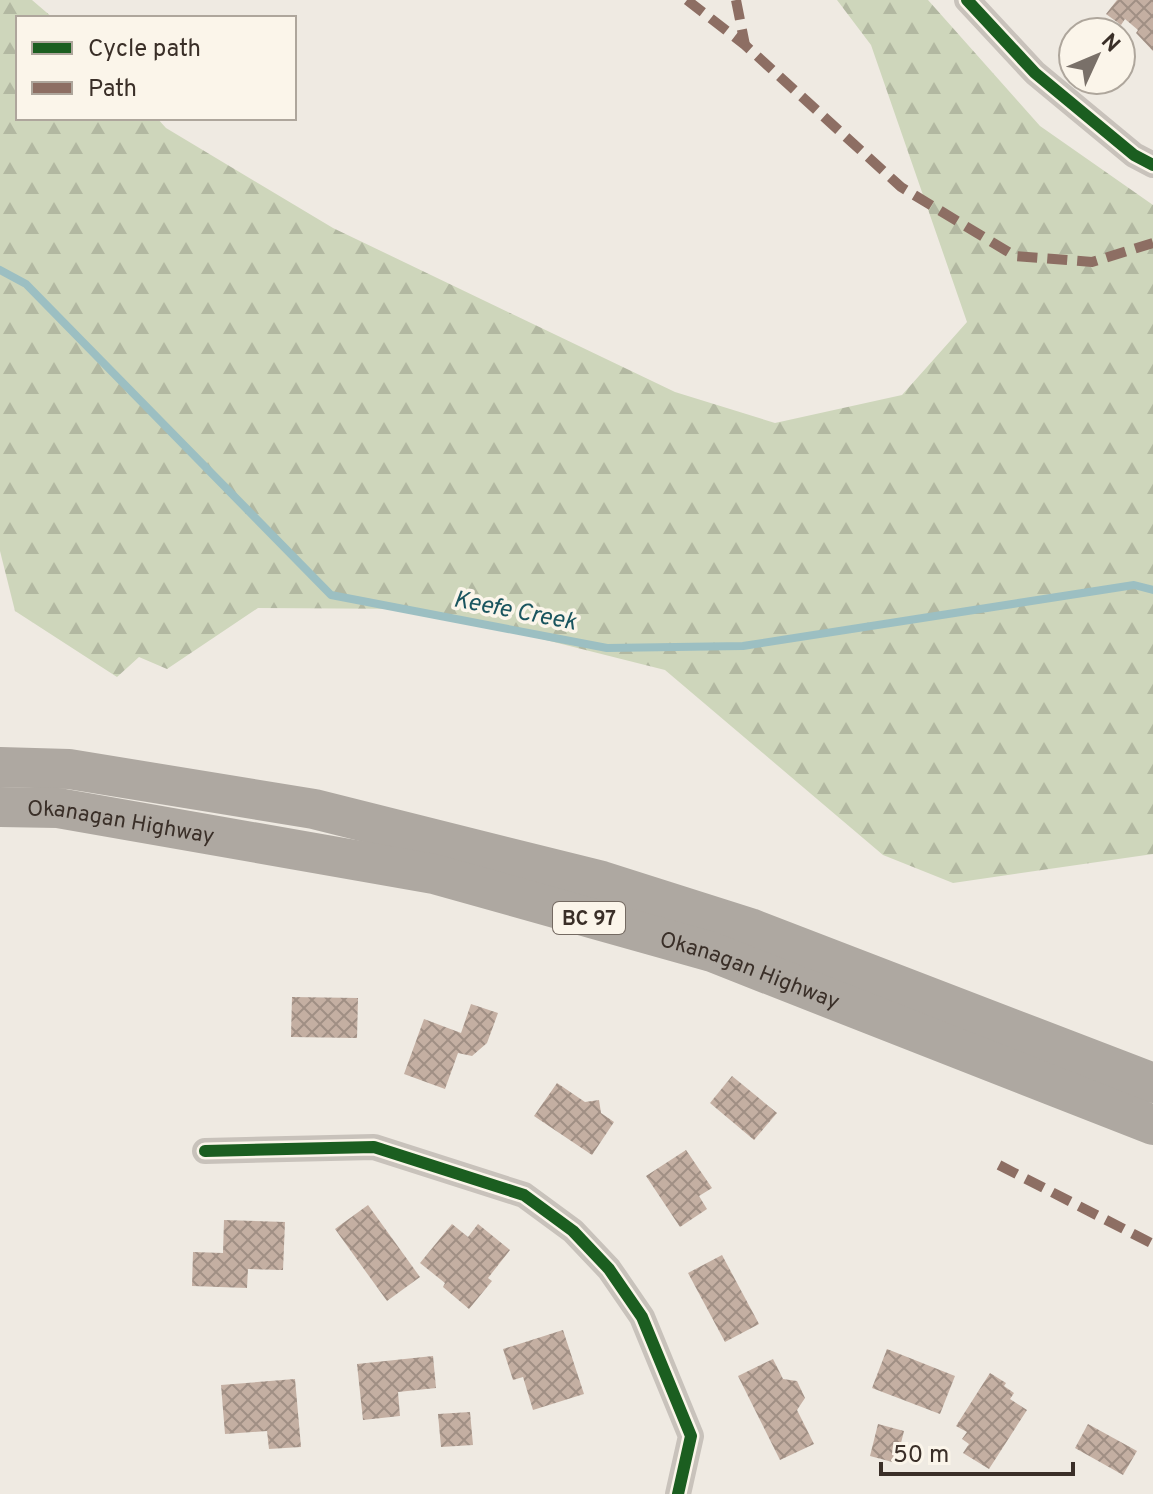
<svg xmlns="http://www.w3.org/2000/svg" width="1153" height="1494" font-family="Overpass,sans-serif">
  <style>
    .forest { fill: url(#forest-firs) }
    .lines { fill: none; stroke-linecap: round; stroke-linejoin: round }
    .stream { stroke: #9cbfc2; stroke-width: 8 }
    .building { fill: url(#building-cross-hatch) }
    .minor { stroke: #c8c2bb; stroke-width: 26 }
    .highway { stroke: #aea8a1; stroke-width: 40 }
    .quiet { stroke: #8d6e63; stroke-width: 10; stroke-dasharray: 20 10; stroke-linecap: butt }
    .cycleway-casing { stroke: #fbf5ea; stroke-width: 17 }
    .cycleway { stroke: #1b5e20; stroke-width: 12 }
    .labels { text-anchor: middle; stroke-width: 7; stroke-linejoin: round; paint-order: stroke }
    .shield { fill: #fbf5ea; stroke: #746a62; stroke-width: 2 }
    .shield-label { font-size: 20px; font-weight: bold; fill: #3a2f28 }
    .street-label { font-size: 22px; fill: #3a2f28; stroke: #fbf5ea }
    .water-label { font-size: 24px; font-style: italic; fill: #1a555f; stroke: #fbf5ea }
  </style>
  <defs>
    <pattern id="forest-firs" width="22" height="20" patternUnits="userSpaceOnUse" patternTransform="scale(2)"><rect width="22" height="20" fill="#ced6bb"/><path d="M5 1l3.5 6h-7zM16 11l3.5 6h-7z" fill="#b2b8a1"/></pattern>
    <pattern id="building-cross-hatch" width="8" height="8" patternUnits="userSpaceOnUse" patternTransform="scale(2)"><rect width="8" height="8" fill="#c4afa2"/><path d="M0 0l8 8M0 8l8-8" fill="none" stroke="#a08f84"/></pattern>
  </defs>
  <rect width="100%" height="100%" fill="#efeae2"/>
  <path class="forest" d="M0,0H32L53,18H18V118H157L166,128L333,228L675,392L775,423L902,395L967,322L871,45L837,0H928L1040,126L1153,205V854L953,883L883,855L665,670L422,609L258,608L167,669L139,657L117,677L15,611L0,551Z"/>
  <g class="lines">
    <path class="stream" d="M0,270L26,284L331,595L607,648L743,646L1134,585L1153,590"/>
  </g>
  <g class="building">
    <path d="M1117,0H1153V51L1136,33L1138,30L1125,19L1121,25L1106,14Z"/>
    <path d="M292,997L358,998L357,1038L291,1037Z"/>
    <path d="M471,1004L498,1013L487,1043L472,1056L458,1053L445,1089L404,1074L424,1019L461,1033Z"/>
    <path d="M732,1076L777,1113L754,1140L710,1103Z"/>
    <path d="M557,1083L585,1102L599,1100L601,1113L614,1122L592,1155L534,1116Z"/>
    <path d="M686,1150L712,1188L699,1196L707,1209L680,1227L646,1176Z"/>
    <path d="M368,1205L420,1277L387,1301L335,1229Z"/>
    <path d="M224,1220L285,1222L283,1270L248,1269L247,1288L192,1286L193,1252L223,1253Z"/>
    <path d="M452,1224L468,1237L478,1224L510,1250L488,1278L492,1281L469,1309L443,1287L445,1283L420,1263Z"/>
    <path d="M722,1255L759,1324L725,1342L688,1273Z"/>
    <path d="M563,1330L584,1394L533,1410L523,1377L513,1380L503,1349Z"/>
    <path d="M887,1349L955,1376L940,1414L872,1388Z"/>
    <path d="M433,1356L436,1388L398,1392L400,1416L363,1420L357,1364Z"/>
    <path d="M773,1359L783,1379L797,1381L805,1398L797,1410L814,1444L780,1460L738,1376Z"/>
    <path d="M990,1373L1006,1383L1004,1386L1014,1393L1010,1399L1027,1410L989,1469L963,1453L969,1444L962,1439L967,1432L956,1426Z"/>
    <path d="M295,1379L301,1447L269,1449L267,1431L225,1434L221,1385Z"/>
    <path d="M470,1412L473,1445L441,1447L438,1414Z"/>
    <path d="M878,1424L904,1431L896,1463L870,1456Z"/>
    <path d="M1088,1424L1137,1451L1123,1475L1075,1448Z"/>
  </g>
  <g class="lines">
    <g class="minor">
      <path d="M967,0L1035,73L1134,155L1153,165"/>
      <path d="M205,1151L374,1147L524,1195L573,1231L609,1269L642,1317L691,1436L678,1494"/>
    </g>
    <g class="highway">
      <path d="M0,767L69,769L314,809L602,881L750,928L1153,1083"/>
      <path id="s1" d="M0,807L58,808L434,874L712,952L1153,1125"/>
    </g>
    <g class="quiet">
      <path d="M687,0L745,45L901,187L1015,256L1092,262L1153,243"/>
      <path d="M736,0L745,45"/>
      <path d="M999,1165L1153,1244"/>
    </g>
    <g class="cycleway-casing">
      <g id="cycleway">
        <path d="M967,0L1035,73L1134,155L1153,165"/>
        <path d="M205,1151L374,1147L524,1195L573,1231L609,1269L642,1317L691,1436L678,1494"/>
      </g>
    </g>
    <use href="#cycleway" class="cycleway"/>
  </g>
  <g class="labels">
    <rect class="shield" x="553" y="902" width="72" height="32" rx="6"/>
    <g class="shield-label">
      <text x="589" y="925">BC 97</text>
    </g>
    <g class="street-label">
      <text dy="8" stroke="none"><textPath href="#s1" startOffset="122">Okanagan Highway</textPath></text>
      <text dy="8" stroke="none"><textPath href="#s1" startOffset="770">Okanagan Highway</textPath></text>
    </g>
    <g class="water-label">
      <text transform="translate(515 610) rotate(11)" y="8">Keefe Creek</text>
    </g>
  </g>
  <rect x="16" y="16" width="280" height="104" fill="#fbf5ea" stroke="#aea69c" stroke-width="2"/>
  <rect x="32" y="42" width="40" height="12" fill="#1b5e20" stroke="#aea69c" stroke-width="2"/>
  <text x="88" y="56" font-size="24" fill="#3a2f28">Cycle path</text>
  <rect x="32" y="82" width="40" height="12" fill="#8d6e63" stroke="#aea69c" stroke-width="2"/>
  <text x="88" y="96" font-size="24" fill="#3a2f28">Path</text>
  <g transform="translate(1097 56) rotate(46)"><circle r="38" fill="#fbf5ea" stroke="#aea69c" stroke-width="2"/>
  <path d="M0-6L14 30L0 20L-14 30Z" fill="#797069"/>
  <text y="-12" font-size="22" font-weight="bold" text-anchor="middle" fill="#3a2f28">N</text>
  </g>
  <path d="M881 1462v12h192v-12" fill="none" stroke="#3a2f28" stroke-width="4"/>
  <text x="893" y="1462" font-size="24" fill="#3a2f28" stroke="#fbf5ea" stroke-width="6" paint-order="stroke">50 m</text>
</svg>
